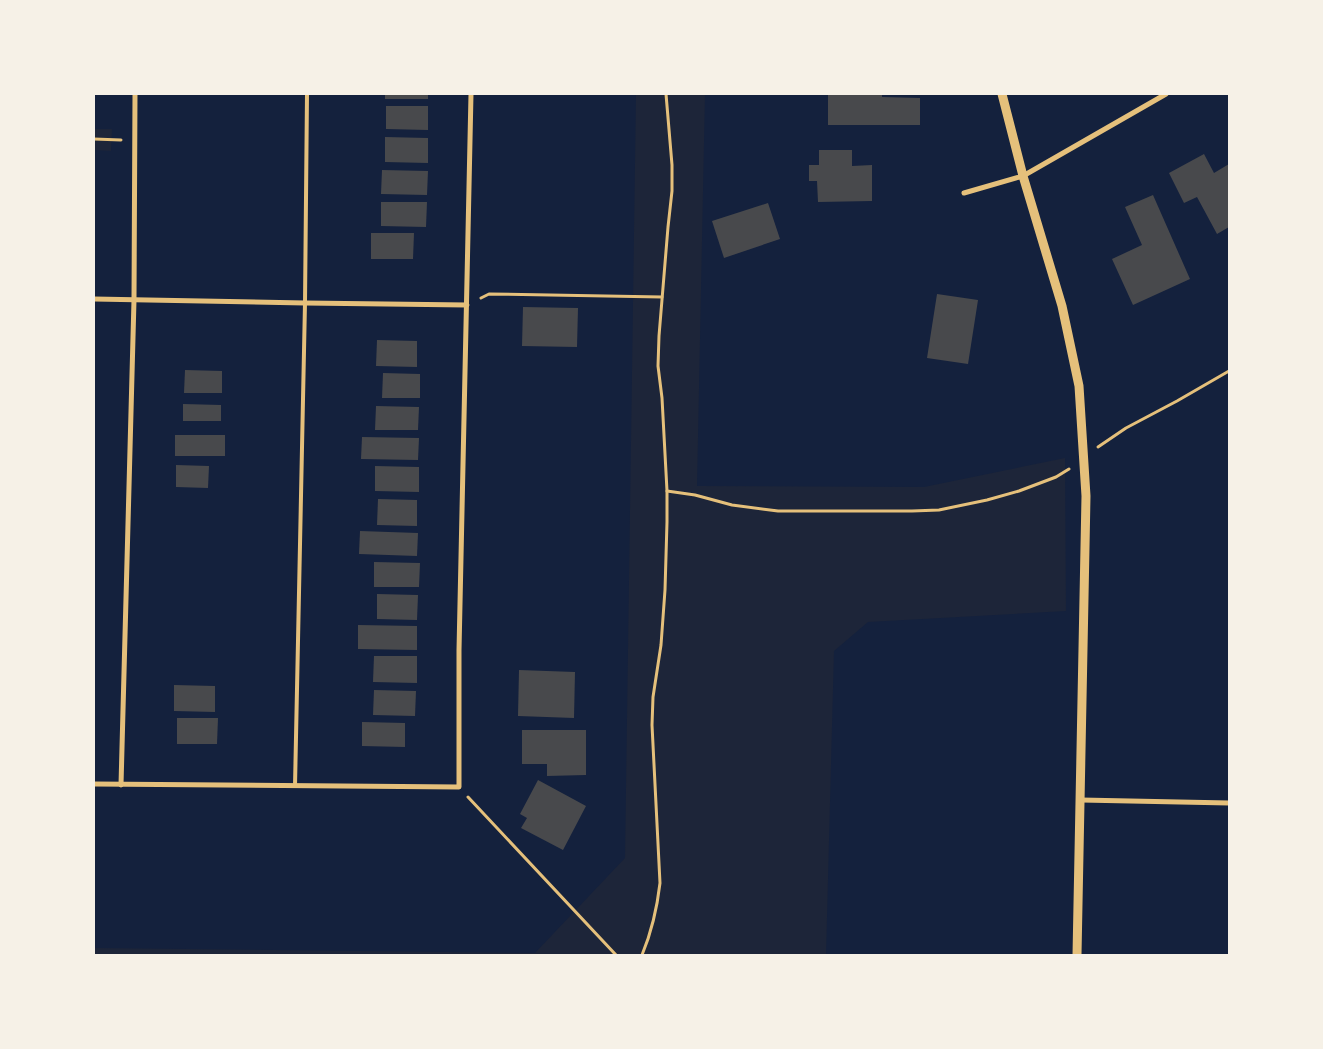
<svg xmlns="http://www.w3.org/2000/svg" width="1323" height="1049" font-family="'Nunito Sans',sans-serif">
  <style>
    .green { fill: #1d2539 }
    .building { fill: #48494c }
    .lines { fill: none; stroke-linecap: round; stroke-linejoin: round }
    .path { stroke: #e5c07b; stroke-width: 3 }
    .service { stroke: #e5c07b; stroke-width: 4 }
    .minor { stroke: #e5c07b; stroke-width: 5 }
    .tertiary { stroke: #e5c07b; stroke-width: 9 }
  </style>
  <rect width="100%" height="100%" fill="#14213d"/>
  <g class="green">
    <path d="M636,94H705L697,486L924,487L1065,458L1066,611L868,622L834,651L826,955H94V948L535,953L625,858Z"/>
    <path d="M94,129H112L111,151L94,150Z"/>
  </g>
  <g class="building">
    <rect x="385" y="94" width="43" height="5"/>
    <path d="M828,94H882V97L920,98V125H828Z"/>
    <path d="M386,106H428V130L386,129Z"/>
    <path d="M385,137L428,138V163L385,162Z"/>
    <path d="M819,150H852V166L872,165V201L818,202L817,181H809V165H819Z"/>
    <path d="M1204,154L1214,173L1229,164V227L1217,234L1197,197L1184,203L1169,173Z"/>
    <path d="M382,170L428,171L427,195L381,194Z"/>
    <path d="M1153,195L1190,279L1133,305L1112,259L1142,245L1125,207Z"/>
    <path d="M381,202H427L426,227L381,226Z"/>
    <path d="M768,203L780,239L724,258L712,221Z"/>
    <path d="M371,233H414L413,259H371Z"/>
    <path d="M937,294L978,300L968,364L927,358Z"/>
    <path d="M523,307L578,308L577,347L522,346Z"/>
    <path d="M377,340L417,341V367L376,366Z"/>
    <path d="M185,370L222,371V393H184Z"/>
    <path d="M383,373L420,374V398H382Z"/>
    <path d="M183,404L221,405V421H183Z"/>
    <path d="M376,406L419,407L418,430H375Z"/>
    <rect x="175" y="435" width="50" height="21"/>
    <path d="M362,437L419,438L418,460L361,459Z"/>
    <path d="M176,465L209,466L208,488L176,487Z"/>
    <path d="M375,466L419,467V492L375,491Z"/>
    <path d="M378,499L417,500V526L377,525Z"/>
    <path d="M360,531L418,533L417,556L359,554Z"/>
    <path d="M374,562L420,563L419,587H374Z"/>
    <path d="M377,594L418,595L417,620L377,619Z"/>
    <path d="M358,625L417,626V650L358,649Z"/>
    <path d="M374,656H417V683L373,682Z"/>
    <path d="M519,670L575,672L574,718L518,716Z"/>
    <path d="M174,685L215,686V712L174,711Z"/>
    <path d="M374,690L416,691L415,716L373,715Z"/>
    <path d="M177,718H218L217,744H177Z"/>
    <path d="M362,722L405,723V747L362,746Z"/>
    <path d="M522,730H586V775L547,776V764H522Z"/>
    <path d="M538,780L586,806L563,850L521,828L527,818L520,814Z"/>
  </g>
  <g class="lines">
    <g class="path">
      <path d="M94,139L121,140"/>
      <path d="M481,298L489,294L662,297"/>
      <path d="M1098,447L1126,428L1177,401L1229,371"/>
      <path d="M667,491L695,495L732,505L778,511H912L939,510L987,500L1019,491L1056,477L1069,469"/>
      <path d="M468,797L616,955"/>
      <path d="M642,955C652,931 657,909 660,883L652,725L653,697L661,645L665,590L667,522V491L662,398L658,366L659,336L668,227L672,191V165L666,94"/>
    </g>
    <path class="service" d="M295,786L305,303L307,94"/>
    <g class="minor">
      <path d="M964,193L1023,176L1166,94"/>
      <path d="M94,299L305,303L467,305"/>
      <path d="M94,784L459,787V650L471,94"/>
      <path d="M121,785L134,300L135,94"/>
      <path d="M1081,800L1229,803"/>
    </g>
    <path class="tertiary" d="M1002,94L1023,176L1062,306L1079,386L1086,496L1077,955"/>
  </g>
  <rect width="1323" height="1049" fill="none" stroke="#f6f1e7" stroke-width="190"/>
</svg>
